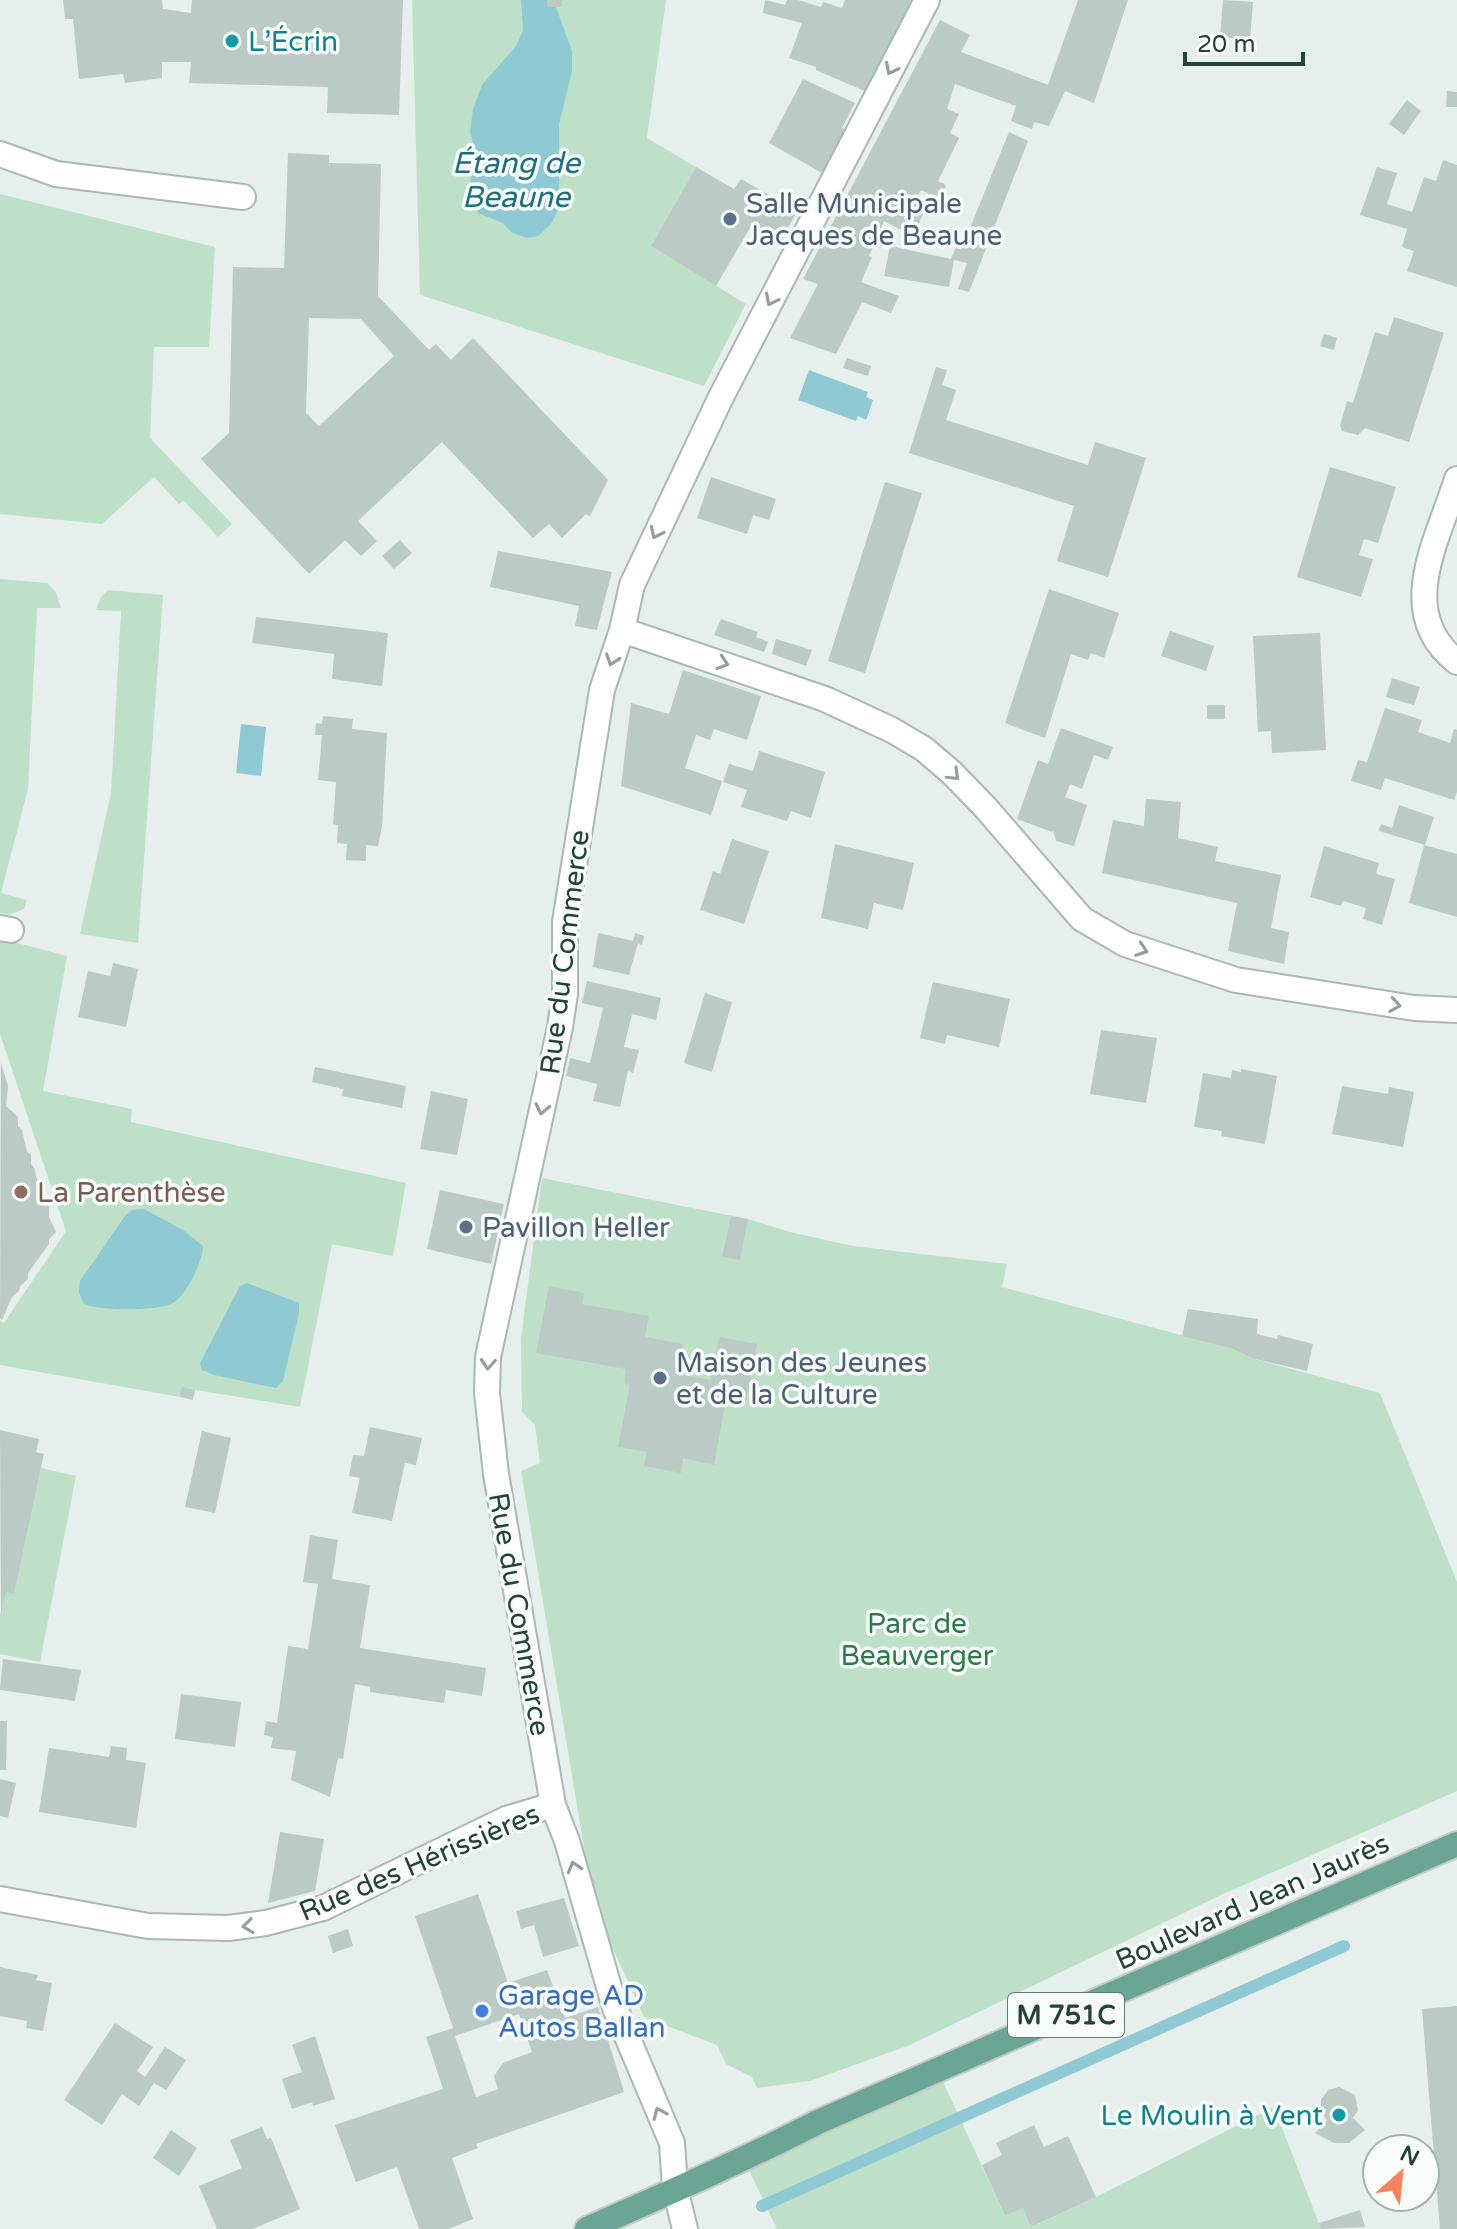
<svg xmlns="http://www.w3.org/2000/svg" width="1457" height="2229" font-family="'Varela Round',sans-serif">
  <style>
    .green { fill: #bfe0c8 }
    .water { fill: #8ec9d4 }
    .lines { fill: none; stroke-linecap: round; stroke-linejoin: round }
    .stream { stroke: #8ec9d4; stroke-width: 12 }
    .building { fill: #bbcac4; fill-rule: evenodd }
    .lane-casing { stroke: #a8b8b2; stroke-width: 28 }
    .street-casing { stroke: #a8b8b2; stroke-width: 28 }
    .primary-casing { stroke: #c2cac8; stroke-width: 28 }
    .lane { stroke: #fff; stroke-width: 24 }
    .street { stroke: #fff; stroke-width: 24 }
    .primary { stroke: #6aa596; stroke-width: 24 }
    .oneway { stroke: #92a09c }
    .culture-dot { fill: #0f9aa8; stroke: #f7fbf9; stroke-width: 3 }
    .service-dot { fill: #5c6f8a; stroke: #f7fbf9; stroke-width: 3 }
    .education-dot { fill: #8d6e63; stroke: #f7fbf9; stroke-width: 3 }
    .shop-dot { fill: #3f7fe0; stroke: #f7fbf9; stroke-width: 3 }
    .labels { text-anchor: middle; stroke-width: 7; stroke-linejoin: round; paint-order: stroke }
    .shield { fill: #f7fbf9; stroke: #637a73; stroke-width: 2 }
    .shield-label { font-size: 26px; font-weight: bold; fill: #24423a }
    .culture-label { font-size: 28px; fill: #0d838f; stroke: #f7fbf9; text-anchor: start }
    .service-label { font-size: 28px; fill: #4e5e75; stroke: #f7fbf9; text-anchor: start }
    .street-label { font-size: 28px; fill: #24423a; stroke: #f7fbf9 }
    .education-label { font-size: 28px; fill: #785e54; stroke: #f7fbf9; text-anchor: start }
    .park-label { font-size: 28px; fill: #2d7a4b; stroke: #f7fbf9 }
    .shop-label { font-size: 28px; fill: #366cbe; stroke: #f7fbf9; text-anchor: start }
    .water-label { font-size: 30px; font-style: italic; fill: #1c6f80; stroke: #f7fbf9 }
  </style>
  <rect width="100%" height="100%" fill="#e6efeb"/>
  <g class="green">
    <path d="M412,0H666L647,138L696,167L651,246L746,304L704,386L420,295Z"/>
    <path d="M0,194L215,247L209,347H154L150,438L232,524L218,537L184,501L179,504L154,477L102,524L0,514Z"/>
    <path d="M0,579L47,583L56,592L61,608H37L28,789L1,893L27,900L24,909L9,915L0,913Z"/>
    <path d="M108,590L163,595L138,943L80,934L111,793L121,611L96,610L101,597Z"/>
    <path d="M10,941L67,956L43,1091L132,1109L131,1122L406,1183L393,1256L332,1244L300,1407L183,1388L180,1397L0,1365V1321L4,1323L66,1231L0,1034V942Z"/>
    <path d="M542,1178L748,1219L790,1232L853,1246L1007,1264L1002,1287L1233,1349L1251,1358L1380,1393L1457,1582V1791L1221,1895L910,2045L810,2081L757,2088L752,2077L726,2064L717,2045L644,2017L594,1907L521,1471L540,1463L535,1425L522,1412L521,1338Z"/>
    <path d="M41,1468L76,1476L40,1662L0,1654V1615L6,1592L14,1593Z"/>
    <path d="M938,2071L1005,2216L1023,2208L1032,2227L1096,2197L1274,2107L1321,2229H777L744,2160Z"/>
  </g>
  <g class="water">
    <path d="M521,0H547L548,7H556L572,51V71L559,124V208L551,224L538,236L527,238L512,233L503,223L478,213L470,184L476,154L470,132L473,109L482,85L516,46L523,31Z"/>
    <path d="M809,370L868,392L866,397L873,400L866,420L858,416L856,421L798,400Z"/>
    <path d="M241,724L266,727L261,776L236,773Z"/>
    <path d="M144,1209L183,1230L203,1246C203,1261 185,1299 171,1304C154,1311 100,1311 84,1304L79,1292L80,1281L125,1216L132,1210Z"/>
    <path d="M247,1283L299,1303V1313L283,1381L276,1388L214,1375L202,1370L200,1363L240,1286Z"/>
  </g>
  <g class="lines">
    <path class="stream" d="M762,2206L1344,1946"/>
  </g>
  <g class="building">
    <path d="M63,0H162L163,9L191,13L192,0H403L399,115L327,113L328,87L189,83L191,62H162V78L125,83L123,74L79,79L73,19H65Z"/>
    <path d="M547,0H562V7H548Z"/>
    <path d="M765,0L785,5L787,0H798L821,7L823,2L842,8L845,0H911L867,92L816,70V67L789,58L802,23L763,13Z"/>
    <path d="M1078,0H1128L1094,103L1065,91L1049,126L1034,122L1032,129L1011,121L1016,106L955,84L947,109L959,114L950,133L959,138L938,181L946,185L940,199L921,190L914,203L926,208L913,236L884,221L869,256L872,257L861,282L899,296L891,313L862,302L836,354L790,338L818,284L803,279L940,20L970,35L961,52L1048,85Z"/>
    <path d="M1223,0L1253,2L1250,39L1220,37Z"/>
    <path d="M803,79L855,103L842,128L846,130L824,174L769,143Z"/>
    <path d="M1447,91L1457,92V107H1446Z"/>
    <path d="M1407,100L1421,111L1404,135L1389,124Z"/>
    <path d="M1009,132L1028,141L969,292L958,289L967,263L954,260L949,287L884,276L890,246L951,259L956,247L961,250Z"/>
    <path d="M288,153L329,155V163L381,164L378,296L429,350L436,344L451,360L473,338L608,480L590,516L586,514L562,538L549,524L533,538L442,442L358,521L377,541L361,556L345,540L309,574L201,459L229,433L233,267L284,268ZM309,318L361,319L394,356L319,426L306,413Z"/>
    <path d="M1443,160L1457,165V287L1407,271L1414,251L1402,247L1407,229L1360,215L1377,167L1397,173L1387,204L1412,212L1424,177L1436,181Z"/>
    <path d="M696,167L734,189L741,179L797,211L780,243L751,226L716,286L651,246Z"/>
    <path d="M1394,317L1444,333L1409,442L1365,428L1358,435L1342,431L1340,425L1347,401L1353,403L1375,332L1388,336Z"/>
    <path d="M1324,334L1337,338L1334,350L1320,346Z"/>
    <path d="M847,358L871,366L868,376L843,368Z"/>
    <path d="M936,367L947,370L942,385L956,390L946,420L1088,465L1095,442L1146,458L1108,577L1057,561L1074,506L909,453Z"/>
    <path d="M1330,467L1396,487L1378,543L1364,539L1359,555L1373,559L1361,597L1297,577Z"/>
    <path d="M711,477L776,499L769,520L753,515L747,534L697,518Z"/>
    <path d="M885,482L922,493L865,673L828,661Z"/>
    <path d="M400,540L412,553L394,569L382,556Z"/>
    <path d="M498,551L612,572L597,630L575,626L579,606L490,587Z"/>
    <path d="M1049,589L1119,613L1104,658L1091,653L1088,660L1071,654L1045,738L1005,723Z"/>
    <path d="M256,617L388,633L382,686L332,679L334,654L252,643Z"/>
    <path d="M721,619L758,632L756,637L768,642L764,652L714,635Z"/>
    <path d="M1170,631L1214,646L1206,671L1161,656Z"/>
    <path d="M1320,633L1326,750L1272,753L1271,731L1258,732L1253,636Z"/>
    <path d="M776,639L812,650L806,666L772,654Z"/>
    <path d="M683,670L761,696L747,740L714,729L710,740L696,735L685,768L722,781L711,815L621,786L631,703L669,714Z"/>
    <path d="M1392,678L1420,687L1414,705L1386,697Z"/>
    <rect x="1207" y="705" width="18" height="14"/>
    <path d="M1385,708L1422,720L1418,732L1436,738L1450,743L1454,729L1457,730V792L1454,800L1385,778L1381,790L1351,781L1358,760L1367,762Z"/>
    <path d="M323,716L353,719L352,729L387,733L382,827L378,846L366,845V861L346,860L347,844L337,843L338,825L333,824L336,782L318,780L322,735H315L316,723L322,724Z"/>
    <path d="M1061,728L1113,747L1108,760L1094,755L1082,789L1070,784L1065,797L1087,805L1074,846L1056,841L1053,830L1052,832L1017,819L1038,760L1048,764Z"/>
    <path d="M759,751L825,772L811,818L791,811L787,821L741,807L747,790L723,782L729,764L753,771Z"/>
    <path d="M1146,799L1181,802L1178,838L1218,847L1215,861L1281,875L1271,928L1289,932L1284,964L1228,951L1237,903L1102,873L1113,820L1144,826Z"/>
    <path d="M1399,805L1434,817L1425,845L1379,831L1381,824L1392,828Z"/>
    <path d="M732,839L769,851L744,924L700,910L713,871L720,874Z"/>
    <path d="M835,844L914,863L903,910L874,903L868,929L821,918Z"/>
    <path d="M1424,845L1457,854V917L1409,903Z"/>
    <path d="M1324,846L1379,863L1376,874L1395,879L1382,925L1363,919L1366,908L1343,901L1341,906L1310,897Z"/>
    <path d="M598,933L633,941L635,933L644,936L642,945L638,943L629,975L593,967Z"/>
    <path d="M113,963L138,969L126,1027L78,1017L88,971L110,976Z"/>
    <path d="M587,981L661,998L656,1020L632,1014L624,1047L639,1050L633,1073L628,1071L620,1107L593,1101L597,1084L566,1076L570,1058L590,1063L603,1008L582,1003Z"/>
    <path d="M933,982L1010,999L999,1047L947,1035L945,1044L920,1038Z"/>
    <path d="M705,993L732,1002L712,1072L684,1063Z"/>
    <path d="M1101,1030L1157,1038L1146,1103L1090,1094Z"/>
    <path d="M1,1063L8,1086L6,1106L18,1117V1126L22,1130L27,1152L31,1155V1164L35,1169L36,1178L40,1181V1190L44,1194L45,1204L49,1206V1217L56,1232L49,1239V1244L28,1273V1279L20,1286L19,1291L12,1297L2,1320L0,1318Z"/>
    <path d="M315,1067L406,1086L402,1108L342,1096L343,1089L312,1082Z"/>
    <path d="M1241,1069L1277,1076L1265,1144L1221,1136L1222,1131L1194,1127L1203,1073L1231,1078L1232,1070L1241,1072Z"/>
    <path d="M1342,1086L1388,1094L1389,1087L1414,1092L1403,1147L1332,1134Z"/>
    <path d="M431,1091L468,1099L457,1155L420,1149Z"/>
    <path d="M440,1190L504,1204L491,1264L427,1249Z"/>
    <path d="M731,1216L748,1219L740,1260L722,1257Z"/>
    <path d="M549,1286L584,1293L582,1304L649,1316L645,1337L683,1344L681,1354H685L681,1375L711,1380L719,1337L757,1344L746,1402L726,1399L714,1465L683,1458L681,1473L644,1466L647,1452L618,1447L630,1385L624,1383L626,1369L536,1353Z"/>
    <path d="M1188,1309L1258,1319L1257,1334L1277,1339L1278,1335L1313,1344L1307,1371L1251,1358L1233,1349L1182,1336Z"/>
    <path d="M182,1387L195,1390L193,1400L180,1397Z"/>
    <path d="M370,1427L422,1438L416,1465L405,1463L392,1521L352,1513L360,1478L349,1476L353,1455L364,1456Z"/>
    <path d="M0,1430L39,1439L36,1452L44,1454L14,1594L6,1592L1,1614Z"/>
    <path d="M202,1431L231,1438L215,1513L185,1507Z"/>
    <path d="M310,1535L338,1540L332,1579L370,1585L360,1648L486,1668L482,1696L446,1690L444,1703L370,1692V1687L355,1684L343,1759L338,1758L330,1797L291,1780L296,1751L271,1748L273,1737L264,1735L266,1721L277,1723L288,1646L308,1649L318,1584L303,1582Z"/>
    <path d="M3,1659L81,1670L75,1701L0,1690Z"/>
    <path d="M181,1694L241,1702L235,1747L175,1739Z"/>
    <path d="M0,1721H7L6,1770H0Z"/>
    <path d="M111,1746L127,1748L126,1760L146,1763L136,1828L39,1812L49,1748L109,1757Z"/>
    <path d="M0,1779L16,1783L8,1818L0,1816Z"/>
    <path d="M280,1832L324,1839L315,1891L268,1903Z"/>
    <path d="M478,1894L508,1983L547,1970L565,2018L598,2007L624,2092L476,2144L478,2148L452,2158L473,2219L449,2229H419L397,2167L356,2182L335,2125L443,2089L426,2037L453,2028L415,1916ZM519,2014L532,2052L503,2063L494,2076L498,2089L476,2097L455,2036Z"/>
    <path d="M564,1898L579,1946L543,1957L534,1925L521,1929L516,1911Z"/>
    <path d="M348,1929L353,1946L333,1953L328,1936Z"/>
    <path d="M0,1967L38,1975L36,1980L52,1983L43,2031L26,2028L27,2021L0,2016Z"/>
    <path d="M1457,2006V2229H1440L1422,2009Z"/>
    <path d="M115,2023L153,2047L137,2071L145,2077L165,2047L186,2060L166,2090L154,2083L139,2106L122,2094L102,2125L64,2100Z"/>
    <path d="M315,2036L335,2099L313,2106L312,2102L292,2109L282,2079L302,2072L292,2045Z"/>
    <path d="M1339,2087L1355,2095L1358,2110L1353,2118L1365,2130L1349,2143H1334L1315,2133L1327,2120L1321,2111V2100L1328,2090Z"/>
    <path d="M1034,2125L1044,2147L1068,2136L1096,2197L1031,2227L1023,2208L1005,2216L982,2165L1002,2155L996,2143Z"/>
    <path d="M262,2127L267,2139L271,2138L300,2209L252,2229H217L199,2186L242,2168L230,2140Z"/>
    <path d="M171,2130L197,2148L179,2176L153,2158Z"/>
    <path d="M1360,2210L1365,2227L1321,2229L1319,2223Z"/>
  </g>
  <g class="lines">
    <g class="lane-casing">
      <path id="lane" d="M0,928L11,930"/>
    </g>
    <g class="street-casing">
      <g id="street">
        <path d="M0,154L56,174L243,197"/>
        <path d="M1457,479C1438,540 1394,613 1457,662"/>
        <path d="M622,630L825,699L892,730L924,749L952,773L985,807L1082,919L1125,944L1236,980L1414,1008L1457,1010"/>
        <path d="M0,1899L148,1926L228,1928L266,1923L323,1908L506,1819L553,1805"/>
        <path d="M685,2229L675,2188L672,2143L615,2008L567,1841L553,1805L496,1474L487,1393L488,1357L560,1027L565,994V922L602,690L622,630L632,585L721,397L927,0"/>
      </g>
    </g>
    <g class="primary-casing">
      <path id="primary" d="M587,2229C664,2195 742,2161 818,2122L1457,1844"/>
    </g>
    <use href="#lane" class="lane"/>
    <use href="#street" class="street"/>
    <use href="#primary" class="primary"/>
  </g>
  <defs><path id="oneway-chevron" d="M-2-3.5L2.5 0L-2 3.5" fill="none" stroke-width="1.6" stroke-linecap="round" stroke-linejoin="round" transform="scale(2)"/></defs>
  <g class="oneway">
    <use href="#oneway-chevron" transform="translate(891 69) rotate(117)"/>
    <use href="#oneway-chevron" transform="translate(771 300) rotate(117)"/>
    <use href="#oneway-chevron" transform="translate(656 533) rotate(115)"/>
    <use href="#oneway-chevron" transform="translate(612 660) rotate(108)"/>
    <use href="#oneway-chevron" transform="translate(723 663) rotate(18)"/>
    <use href="#oneway-chevron" transform="translate(954 775) rotate(44)"/>
    <use href="#oneway-chevron" transform="translate(1142 950) rotate(19)"/>
    <use href="#oneway-chevron" transform="translate(1395 1005) rotate(9)"/>
    <use href="#oneway-chevron" transform="translate(542 1109) rotate(102)"/>
    <use href="#oneway-chevron" transform="translate(488 1364) rotate(94)"/>
    <use href="#oneway-chevron" transform="translate(574 1867) rotate(-106)"/>
    <use href="#oneway-chevron" transform="translate(248 1926) rotate(173)"/>
    <use href="#oneway-chevron" transform="translate(659 2113) rotate(-113)"/>
  </g>
  <g class="culture-dot">
    <circle cx="232" cy="41" r="8"/>
    <circle cx="1339" cy="2115" r="8"/>
  </g>
  <g class="service-dot">
    <circle cx="730" cy="219" r="8"/>
    <circle cx="466" cy="1227" r="8"/>
    <circle cx="660" cy="1378" r="8"/>
  </g>
  <circle class="education-dot" cx="21" cy="1192" r="8"/>
  <circle class="shop-dot" cx="482" cy="2011" r="8"/>
  <g class="labels">
    <rect class="shield" x="1008" y="1993" width="116" height="44" rx="6"/>
    <g class="shield-label">
      <text x="1066" y="2024">M 751C</text>
    </g>
    <g class="culture-label">
      <text x="248" y="51">L’Écrin</text>
      <text x="1323" y="2125" text-anchor="end">Le Moulin à Vent</text>
    </g>
    <g class="service-label">
      <text x="746" y="213">Salle Municipale<tspan x="746" dy="32">Jacques de Beaune</tspan></text>
      <text x="482" y="1237">Pavillon Heller</text>
      <text x="676" y="1372">Maison des Jeunes<tspan x="676" dy="32">et de la Culture</tspan></text>
    </g>
    <g class="street-label">
      <text transform="translate(564 952) rotate(-83)" y="10">Rue du Commerce</text>
      <text transform="translate(520 1614) rotate(80)" y="10">Rue du Commerce</text>
      <text transform="translate(419 1862) rotate(-23)" y="10">Rue des Hérissières</text>
      <text transform="translate(1252 1901) rotate(-24)" y="10">Boulevard Jean Jaurès</text>
    </g>
    <g class="education-label">
      <text x="37" y="1202">La Parenthèse</text>
    </g>
    <g class="park-label">
      <text x="917" y="1633">Parc de<tspan x="917" dy="32">Beauverger</tspan></text>
    </g>
    <g class="shop-label">
      <text x="498" y="2005">Garage AD<tspan x="498" dy="32">Autos Ballan</tspan></text>
    </g>
    <g class="water-label">
      <text x="516" y="173">Étang de<tspan x="516" dy="34">Beaune</tspan></text>
    </g>
  </g>
  <g transform="translate(1401 2173) rotate(27)"><circle r="38" fill="#f7fbf9" stroke="#a3b1ad" stroke-width="2"/>
  <path d="M0-6L14 30L0 20L-14 30Z" fill="#f4845f"/>
  <text y="-12" font-size="22" font-weight="bold" text-anchor="middle" fill="#24423a">N</text>
  </g>
  <path d="M1185 52v12h118v-12" fill="none" stroke="#24423a" stroke-width="4"/>
  <text x="1197" y="52" font-size="24" fill="#24423a" stroke="#f7fbf9" stroke-width="6" paint-order="stroke">20 m</text>
</svg>
